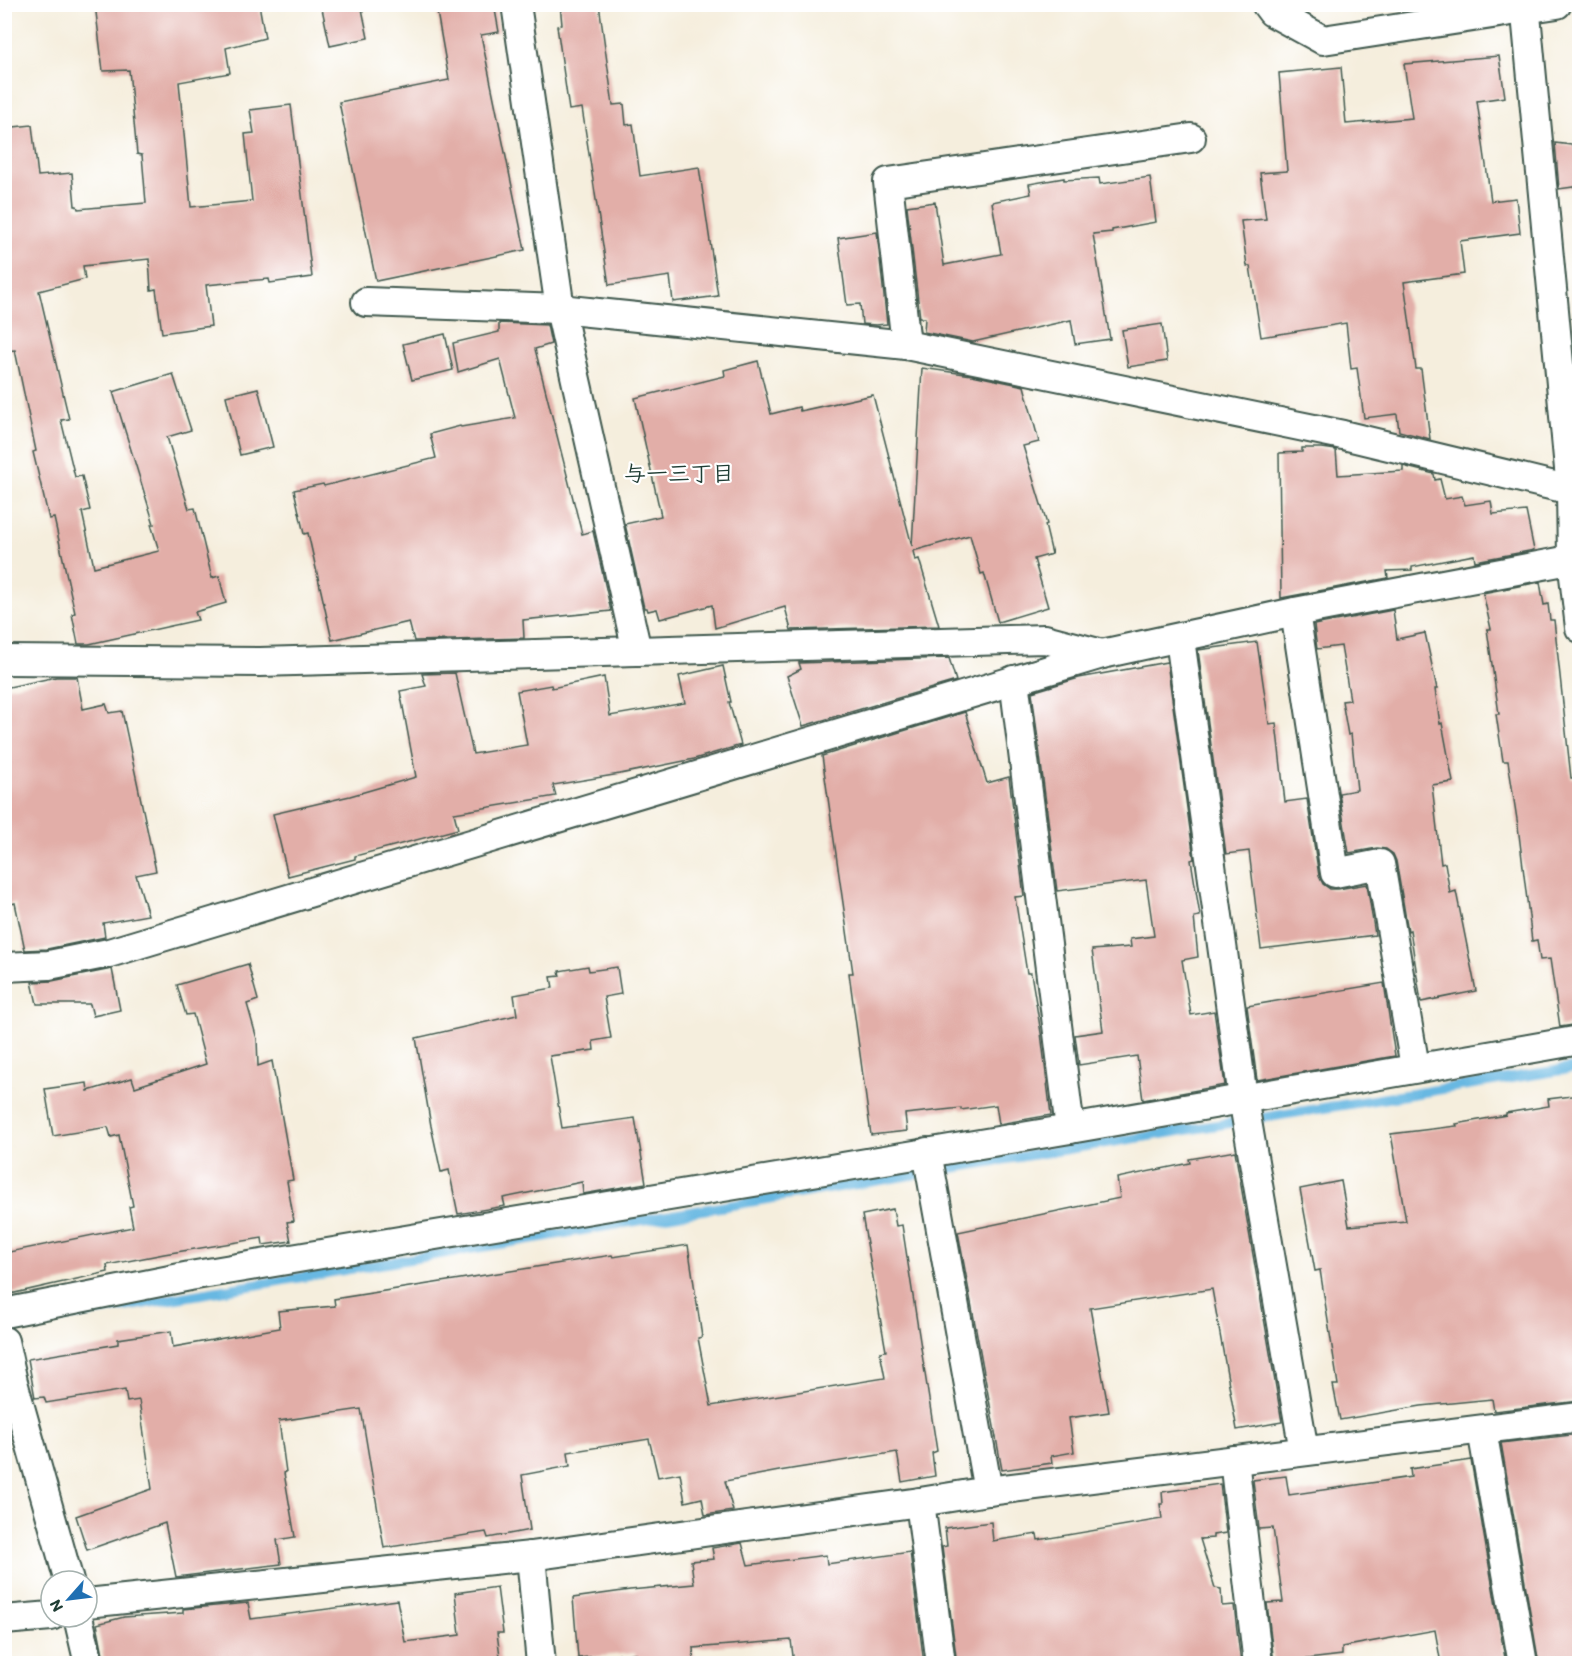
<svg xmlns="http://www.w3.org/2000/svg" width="1584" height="1668" font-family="Itim,'Klee One',sans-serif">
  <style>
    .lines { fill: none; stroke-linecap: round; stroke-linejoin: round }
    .stream { stroke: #67b8e2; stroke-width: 10 }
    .building { fill: #e2aea8 }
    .street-casing { stroke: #3f584d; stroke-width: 32 }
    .street { stroke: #fff; stroke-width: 28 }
    .labels { text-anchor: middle; stroke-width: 4.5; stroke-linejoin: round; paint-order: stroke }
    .neighbourhood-label { font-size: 22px; font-weight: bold; fill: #1f3d34; stroke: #fff }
  </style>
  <rect width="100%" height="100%" fill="#fff"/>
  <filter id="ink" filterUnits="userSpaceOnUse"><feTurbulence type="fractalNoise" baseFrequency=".0167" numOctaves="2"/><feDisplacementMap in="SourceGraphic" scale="12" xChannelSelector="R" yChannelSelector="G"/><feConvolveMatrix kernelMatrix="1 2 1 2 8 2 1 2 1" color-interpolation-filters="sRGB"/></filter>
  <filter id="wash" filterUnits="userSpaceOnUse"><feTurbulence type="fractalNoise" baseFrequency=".008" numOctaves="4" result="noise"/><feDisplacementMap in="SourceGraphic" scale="24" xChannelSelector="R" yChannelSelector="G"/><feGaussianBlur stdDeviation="1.35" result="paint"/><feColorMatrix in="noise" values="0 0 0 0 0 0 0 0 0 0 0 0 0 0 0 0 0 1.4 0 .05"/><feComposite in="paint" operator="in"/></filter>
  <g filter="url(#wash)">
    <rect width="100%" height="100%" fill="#f5eedd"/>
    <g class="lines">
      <path class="stream" d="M4,1327L1030,1155L1580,1067"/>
    </g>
    <g id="blocks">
      <g class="building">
        <path d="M95,4H259L265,38L226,48L230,73L179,82L191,207L252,201L245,134L254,133L250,110L291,105L312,277L270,283L269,279L206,285L211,326L162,333L156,289L151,290L149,259L83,266L85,279L39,291L69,419L61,420L75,477L82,476L90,510L82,512L94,567L159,551L151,524H154L113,392L173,374L191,430L167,437L189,509L195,508L212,578L219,576L226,603L195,612L198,620L89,644H78L72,614L75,613L54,518L49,519L33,452L36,451L15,350L4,351V128L32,125L38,176L72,173L75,206H77L78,209L146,203L142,155L137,154L129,70L103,71Z"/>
        <path d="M321,4H361L368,38L330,46Z"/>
        <path d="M478,4H494L499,32L481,35L525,250L376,281L339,102L449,80L437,12Z"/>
        <path d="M560,4H599L613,105L624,104L626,125L633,124L640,176L699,167L718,296L673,302L670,276L609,285L582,108L569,110L557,26L562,25Z"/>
        <path d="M1499,56L1505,97L1477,101L1491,201L1516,198L1520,233L1460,241L1464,274L1404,282L1416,369H1421L1430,439L1399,431L1397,414L1364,418L1357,368L1351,369L1346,323L1261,337L1250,266H1247L1241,221L1266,219L1260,173L1287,171L1279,73L1341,67L1346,124L1412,118L1404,64Z"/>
        <path d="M1555,143L1580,146V186L1559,189Z"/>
        <path d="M1150,177L1156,222L1112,230V232L1093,234L1110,339L1075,344L1071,320L973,342L924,332L925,318H920L907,206L935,202L944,265L1001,254L992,202L1031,194L1029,184L1064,178V180L1099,178L1100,184Z"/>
        <path d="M877,232L887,324L876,325L862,324L860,304L847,305L838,238Z"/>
        <path d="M499,323L547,325L551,344L535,349L582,534L593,531L611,611L523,620L524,638L414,641L409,622L332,640L308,533L304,534L294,490L323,484L324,486L436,458L430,434L460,426L461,427L515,418L500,359L458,372L453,343L499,332Z"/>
        <path d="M1162,324L1167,361L1128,367L1122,330Z"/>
        <path d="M445,334L453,370L412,380L403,344Z"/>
        <path d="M758,361L771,414L799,407L800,411L873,395L912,546L922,368L972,375L1024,386L1039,442L1023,446L1047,524L1045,525L1052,554L1034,559L1048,607L998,622L984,573L981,574L970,535L913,551L915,560L919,559L939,626L791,630L785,607L715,628L712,605L660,619L657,609L648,611L647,608H644L625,524L661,516L635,398L725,376L724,370Z"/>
        <path d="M258,388L273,447L240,455L226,396Z"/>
        <path d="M1302,448H1322L1336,450L1338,475L1403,471V466L1434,474L1435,480L1440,479L1445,499L1462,496L1465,505L1491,501L1493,514L1526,511L1534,550L1475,561L1474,555L1412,567V570L1387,571L1388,578L1281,598L1279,453L1302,452Z"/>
        <path d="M1540,582L1544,605L1548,604L1550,620H1554L1571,778H1575L1576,790L1580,793V1024L1560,1027L1550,959L1540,960L1537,940L1532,941L1518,826L1508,761H1503L1496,714H1499L1487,629H1491L1483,593Z"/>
        <path d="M1393,610L1397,639L1425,633L1437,689H1435L1440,724L1442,723L1453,782L1432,785L1441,864L1445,863L1450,893L1456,891L1476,991L1421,1002L1410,930L1408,931L1396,861L1393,854L1386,849L1377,848L1349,853L1339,793L1357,790L1351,734L1348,735L1342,701L1350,700L1341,646L1317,649L1314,625Z"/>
        <path d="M1257,642L1269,724L1276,723L1285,802L1307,799L1319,876L1323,884L1330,889H1338L1367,884L1375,935L1261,949L1249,851L1226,854L1198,650Z"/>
        <path d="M949,658L956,681L803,726L787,676L801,669L799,663Z"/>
        <path d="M1167,662L1194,859L1191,860L1200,916L1194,917L1198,957L1182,960L1191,1015L1214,1011L1225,1085L1143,1100L1137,1056L1079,1065L1075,1035L1103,1031L1092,950L1131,947L1130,939L1154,936L1146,880L1057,891L1032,692L1079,678Z"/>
        <path d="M723,666L731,702H729L741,745L694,759L620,774L553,785L556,796L454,813L458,829L355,856V859L288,876L273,814L350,796L416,777L400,691L426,686L422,674L455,673L473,754L527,745L517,691L551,685L552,688L604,677L610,716L685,703L679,676Z"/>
        <path d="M56,677H77L83,709L106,704L109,713L122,711L156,871L136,875L148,915L103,923L105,937L47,949L25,950L15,903L4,906V688Z"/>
        <path d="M965,712L987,783L1009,777L1024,896L1015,897L1027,973H1031L1041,1033L1051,1115L999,1124L996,1105L961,1110V1108L905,1114L907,1131L871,1135L849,973H853L822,756Z"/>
        <path d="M248,964L258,1000L247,1004L257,1039L258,1066L272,1061L293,1180L287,1181L294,1221L287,1222L291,1241L263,1245L262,1238L164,1254L107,1265L108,1272L10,1294L4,1268V1253L133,1227L129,1207L133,1206L119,1135L111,1137L108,1127L53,1136L45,1089L87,1083L88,1091L132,1078L135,1087L206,1064L193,1014L186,1015L177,985Z"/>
        <path d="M588,966L589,971L617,967L621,994L604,997L611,1038L593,1041L594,1050L550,1056L562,1128L635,1118L646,1183L583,1194L582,1182L503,1198L505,1206L458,1214L449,1170L441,1172L431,1126L416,1038L517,1015L514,995L553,988L551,977L560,976L559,971Z"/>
        <path d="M112,969L120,1010L93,1016L90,1004H37L32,982L52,981Z"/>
        <path d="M1384,983L1395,1056L1257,1080L1247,1006Z"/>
        <path d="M1580,1095V1401L1494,1411L1492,1399L1421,1406L1340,1420L1333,1385H1338L1320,1270L1315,1271L1300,1189L1341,1181L1349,1226L1406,1221L1391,1134L1457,1126L1456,1124L1506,1115V1113L1549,1106L1548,1099Z"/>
        <path d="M1235,1151L1282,1422L1237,1430L1212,1289L1090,1308L1109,1412L1069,1418L1074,1452L1051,1456L1052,1463L1002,1470L958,1232L1120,1198L1117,1178L1190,1163L1189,1159Z"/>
        <path d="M893,1209L896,1226L902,1225L937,1451L932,1453L935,1476L902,1482L897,1452L779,1471L725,1481L733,1511L705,1515L702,1498L685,1502L680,1473L658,1477L649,1439L568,1452L570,1466L522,1475L530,1530L488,1538L486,1532L384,1548L361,1409L279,1421L286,1472L284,1473L295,1537L277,1540L281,1564L176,1577L165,1523L87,1550L76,1516L152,1489L139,1400L127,1402L125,1390L46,1403L44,1397L35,1398L28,1359L118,1344V1339L171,1331L173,1347L280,1328L278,1311L335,1306L334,1299L612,1255L613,1257L688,1245L702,1337L698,1338L711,1406L885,1378L880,1352L886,1351L862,1215Z"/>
        <path d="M1580,1434V1664H1539L1501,1443Z"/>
        <path d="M1471,1460L1506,1664H1441L1435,1630L1342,1647V1655L1274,1663L1267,1603L1283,1602L1273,1528L1259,1529L1253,1480L1286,1476L1289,1495L1411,1477L1410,1469Z"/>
        <path d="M1220,1484L1226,1533L1213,1535V1538L1200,1539L1215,1588L1221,1589L1222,1606L1234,1605L1241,1664H957L942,1547L947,1546L945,1528L991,1522L993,1541L1037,1534L1038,1540L1162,1519L1160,1504H1163L1162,1492Z"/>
        <path d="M742,1543L748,1565L826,1555L827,1564L910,1552L924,1664H794L791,1640L693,1648L694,1664H636L635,1653L578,1658L573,1598L630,1590L694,1584L691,1561L714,1559L712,1548Z"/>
        <path d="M497,1587L503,1633H497L501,1664H105L97,1624L124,1617L183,1613V1609L248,1603L251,1619L397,1600L405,1642L460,1635L455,1593Z"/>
      </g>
    </g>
  </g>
  <g filter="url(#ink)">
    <use href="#blocks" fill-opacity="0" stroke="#3f584d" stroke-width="1.5"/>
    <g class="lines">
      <g class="street-casing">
        <g id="street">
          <path d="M516,4L560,309L637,651"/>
          <path d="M1266,4L1272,12L1323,40L1557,4"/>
          <path d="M1525,4L1571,490L1572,559L1580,628"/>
          <path d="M366,302L560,309L906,345L1343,435L1571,490"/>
          <path d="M906,345L888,182L1191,138"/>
          <path d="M1295,612L1335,873L1380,864L1415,1067"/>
          <path d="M1180,639L1243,1098L1304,1451"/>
          <path d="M4,660L260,662L1045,639L1102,654"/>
          <path d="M1014,680L1070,1129"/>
          <path d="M4,967L49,965L109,953L1102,654L1295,612L1580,558"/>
          <path d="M927,1152L988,1491"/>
          <path d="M4,1313L190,1276L1070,1129L1580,1040"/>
          <path d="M4,1341L13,1382L69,1581"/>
          <path d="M1482,1430L1523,1664"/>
          <path d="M1234,1460L1258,1664"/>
          <path d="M920,1502L941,1664"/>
          <path d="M531,1556L541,1664"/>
          <path d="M87,1603L531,1556L920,1502L988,1491L1580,1417"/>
          <path d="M78,1617L89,1664"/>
          <path d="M4,1620L51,1616"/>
        </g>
      </g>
      <use href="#street" class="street"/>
    </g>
  </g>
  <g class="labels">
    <g class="neighbourhood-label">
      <text x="679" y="481">与一三丁目</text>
    </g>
  </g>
  <rect width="1584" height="1668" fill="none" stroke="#fff" stroke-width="24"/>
  <g transform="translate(69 1599) rotate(242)"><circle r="28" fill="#ffffff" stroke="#a5b1ae" stroke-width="1.5"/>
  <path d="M0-4.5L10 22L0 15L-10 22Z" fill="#1f6fb2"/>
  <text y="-9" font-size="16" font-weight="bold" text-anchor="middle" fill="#1f3d34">N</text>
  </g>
</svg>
